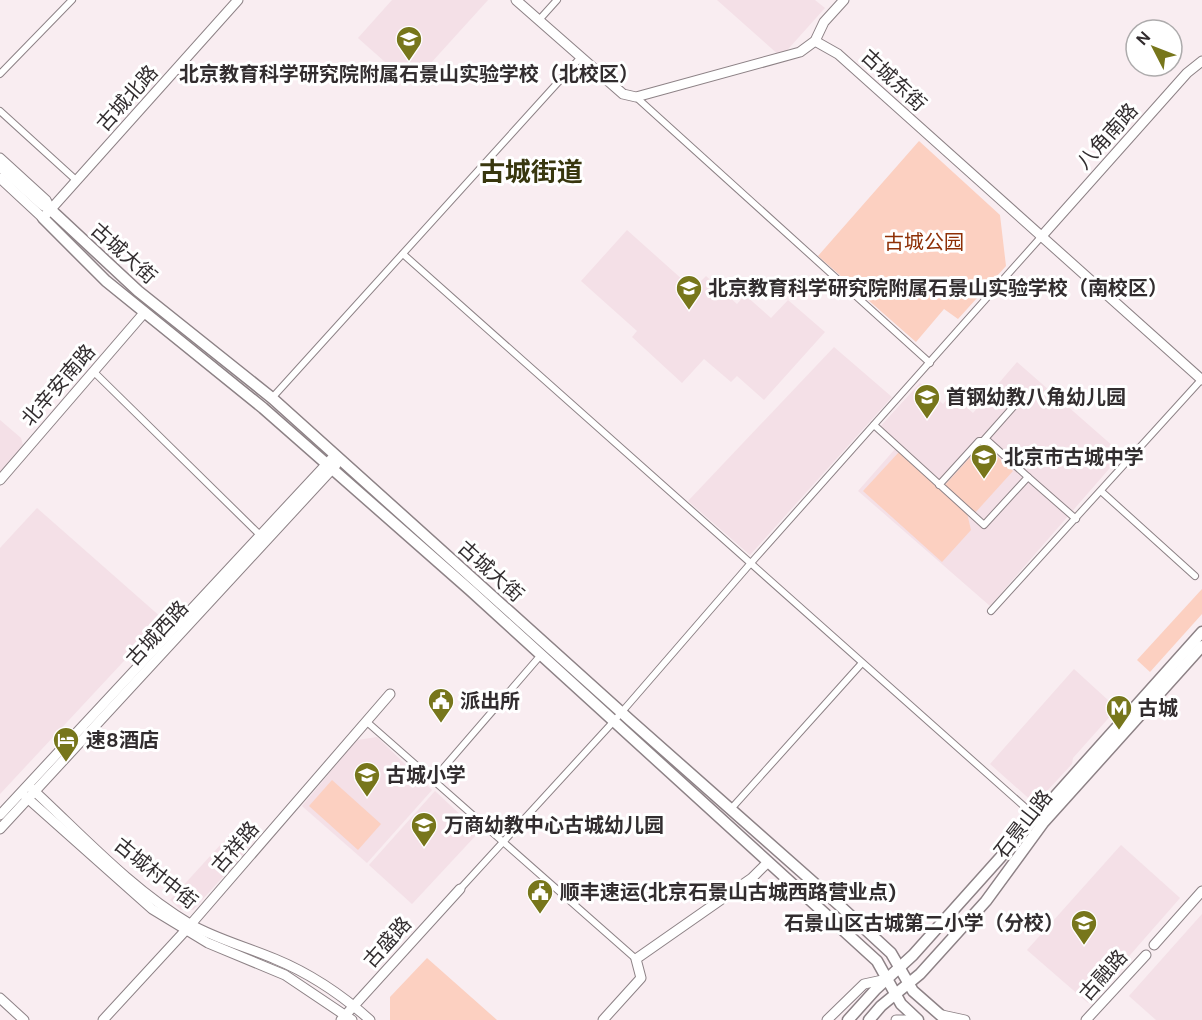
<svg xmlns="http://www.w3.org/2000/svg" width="1202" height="1020" font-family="'DM Sans','Noto Sans SC',sans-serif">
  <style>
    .built { fill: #f4e0e7 }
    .green { fill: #fcd0c1 }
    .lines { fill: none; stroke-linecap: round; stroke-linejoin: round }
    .street-casing { stroke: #8d8286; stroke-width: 8 }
    .secondary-casing { stroke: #8d8286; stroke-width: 11 }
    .primary-casing { stroke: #8d8286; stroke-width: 13 }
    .street { stroke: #fff; stroke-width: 6 }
    .secondary { stroke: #fff; stroke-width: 9 }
    .primary { stroke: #fff; stroke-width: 10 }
    .labels { text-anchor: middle; stroke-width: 6; stroke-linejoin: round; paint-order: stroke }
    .poi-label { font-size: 20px; font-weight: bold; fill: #322d2f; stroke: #fff; text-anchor: start }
    .street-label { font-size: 20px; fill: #322d2f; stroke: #fff }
    .park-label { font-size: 20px; fill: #8e3006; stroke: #fff }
    .district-label { font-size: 26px; font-weight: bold; fill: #38370e; stroke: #fff }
  </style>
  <rect width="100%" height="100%" fill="#f9edf1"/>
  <g class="built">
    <path d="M392,0H488L411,85L358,38Z"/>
    <path d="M717,0H815L825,8L781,57Z"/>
    <path d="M627,230L693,289L706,276L737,304L745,295L771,318L788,300L825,332L764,400L737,376L731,382L704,359L682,383L632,337L637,331L581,281Z"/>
    <path d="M834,347L892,397L750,555L688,501Z"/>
    <path d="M1017,362L1122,454L990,606L858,491L895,449L876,431L920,383L943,404L952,394L973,413Z"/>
    <path d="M0,420L21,438L23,445L0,472Z"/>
    <path d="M37,508L163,619L0,794V548Z"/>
    <path d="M1074,669L1108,700L1114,712L1073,758L1072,764L1035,804L990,764Z"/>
    <path d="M377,737L432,790L367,863L302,806L357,740Z"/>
    <path d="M435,791L479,832L412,904L369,865Z"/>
    <path d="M234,830L249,848L193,910H181L170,900Z"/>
    <path d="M1121,845L1180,898L1088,1003L1027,950Z"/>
    <path d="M1202,914V1020H1156L1129,996Z"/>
  </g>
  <g class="green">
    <path d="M919,141L1000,215L1006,266L958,319L944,309L916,342L818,256Z"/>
    <path d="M983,443L1013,471L974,514L944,486Z"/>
    <path d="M899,452L967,513L971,530L942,562L863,491Z"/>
    <path d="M1202,589V614L1150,672L1137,660Z"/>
    <path d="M332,780L381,824L358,850L309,806Z"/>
    <path d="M427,958L497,1020H390V997Z"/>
  </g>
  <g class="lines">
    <g class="street-casing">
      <g id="street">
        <path d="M539,20L557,0"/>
        <path d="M0,74L72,0"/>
        <path d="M636,97L930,363"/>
        <path d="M0,111L77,181"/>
        <path d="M403,254L1036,817"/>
        <path d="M93,371L261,536"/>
        <path d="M272,398L581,57"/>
        <path d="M874,425L984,525L1028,477L988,441H979L939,485"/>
        <path d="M983,441L1022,397"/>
        <path d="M1028,477L1076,519"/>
        <path d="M1102,492L1195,576"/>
        <path d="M991,611L1201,380"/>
        <path d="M367,722L433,780L540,656"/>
        <path d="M433,780L636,959"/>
        <path d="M730,810L862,663"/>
        <path d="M460,889L614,721L750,564L1041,237"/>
      </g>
    </g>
    <g class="secondary-casing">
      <g id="secondary">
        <path d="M516,0L623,94L636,97L800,52L815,41L824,22L844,0"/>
        <path d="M815,41L838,54L1202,380"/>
        <path d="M0,158L46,200L51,210"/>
        <path d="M0,167L42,205L51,210"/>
        <path d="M0,178L43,218L238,0"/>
        <path d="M1041,237L1187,73L1202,61"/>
        <path d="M0,480L144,313"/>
        <path d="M31,788C82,835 131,889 190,924C216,939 247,947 275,959C309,973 342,995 370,1020"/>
        <path d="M25,796L152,909L208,943L285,975L352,1020"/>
        <path d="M0,815L334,456"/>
        <path d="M0,829L336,465"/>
        <path d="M1154,945L1202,891"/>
        <path d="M0,998L24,1020"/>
        <path d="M942,1015L965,1020"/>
        <path d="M103,1020L185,931L390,694"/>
        <path d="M341,1020L460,889"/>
        <path d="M603,1020L641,978L636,959L752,878L768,862"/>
        <path d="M827,1020L864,984L887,979"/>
        <path d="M896,1020H908"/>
        <path d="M1086,1020L1146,955"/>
      </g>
    </g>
    <g class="primary-casing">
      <g id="primary">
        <path d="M51,210L138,291L272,398L631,721L839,905L891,953L913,991L946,1020"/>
        <path d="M43,218L106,281L263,408L470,590L877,961L901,1004L918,1020"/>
        <path d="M848,1020L876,989L913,955L1202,632"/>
        <path d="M869,1020L881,1006L920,974L986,901L1043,823L1202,646"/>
      </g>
    </g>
    <use href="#street" class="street"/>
    <use href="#secondary" class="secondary"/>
    <use href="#primary" class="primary"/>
  </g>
  <defs>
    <g id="school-pin" transform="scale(1.35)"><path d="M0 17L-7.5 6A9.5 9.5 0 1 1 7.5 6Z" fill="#77761b" stroke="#fff"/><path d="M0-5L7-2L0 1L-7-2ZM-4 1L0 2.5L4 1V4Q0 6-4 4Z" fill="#fff"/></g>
    <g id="civic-pin" transform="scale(1.35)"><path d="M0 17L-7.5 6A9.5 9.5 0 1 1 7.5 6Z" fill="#77761b" stroke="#fff"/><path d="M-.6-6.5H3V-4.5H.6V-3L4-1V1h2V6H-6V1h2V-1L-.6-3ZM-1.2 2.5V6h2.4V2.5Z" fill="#fff"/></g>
    <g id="metro-pin" transform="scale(1.35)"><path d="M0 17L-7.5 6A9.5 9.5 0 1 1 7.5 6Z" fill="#77761b" stroke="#fff"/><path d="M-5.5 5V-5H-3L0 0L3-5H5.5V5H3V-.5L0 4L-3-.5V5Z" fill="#fff"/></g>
    <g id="hotel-pin" transform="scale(1.35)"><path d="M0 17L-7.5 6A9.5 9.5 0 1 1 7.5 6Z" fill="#77761b" stroke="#fff"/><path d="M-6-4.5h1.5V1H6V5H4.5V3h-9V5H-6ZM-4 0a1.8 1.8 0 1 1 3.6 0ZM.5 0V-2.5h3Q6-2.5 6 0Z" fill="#fff"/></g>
  </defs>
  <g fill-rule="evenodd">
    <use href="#school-pin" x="409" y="39"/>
    <use href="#school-pin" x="689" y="288"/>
    <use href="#school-pin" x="927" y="397"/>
    <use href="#school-pin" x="984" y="457"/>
    <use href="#civic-pin" x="441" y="701"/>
    <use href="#metro-pin" x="1119" y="708"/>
    <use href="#hotel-pin" x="66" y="740"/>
    <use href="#school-pin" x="367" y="775"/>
    <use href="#school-pin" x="424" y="825"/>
    <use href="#civic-pin" x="540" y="892"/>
    <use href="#school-pin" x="1084" y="923"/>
  </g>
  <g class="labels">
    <g class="poi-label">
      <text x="409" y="81" text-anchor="middle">北京教育科学研究院附属石景山实验学校（北校区）</text>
      <text x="708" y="295">北京教育科学研究院附属石景山实验学校（南校区）</text>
      <text x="946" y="404">首钢幼教八角幼儿园</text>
      <text x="1004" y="464">北京市古城中学</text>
      <text x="460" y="708">派出所</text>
      <text x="1138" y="715">古城</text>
      <text x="86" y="747">速8酒店</text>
      <text x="386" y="782">古城小学</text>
      <text x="444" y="832">万商幼教中心古城幼儿园</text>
      <text x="560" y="899">顺丰速运(北京石景山古城西路营业点)</text>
      <text x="1064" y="930" text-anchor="end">石景山区古城第二小学（分校）</text>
    </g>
    <g class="street-label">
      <text transform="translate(894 80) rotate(43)" y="7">古城东街</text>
      <text transform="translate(127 98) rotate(-48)" y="7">古城北路</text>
      <text transform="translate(1107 136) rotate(-48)" y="7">八角南路</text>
      <text transform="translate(124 253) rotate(42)" y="7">古城大街</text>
      <text transform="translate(58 385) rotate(-49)" y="7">北辛安南路</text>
      <text transform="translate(491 571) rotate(42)" y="7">古城大街</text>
      <text transform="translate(157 633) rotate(-47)" y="7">古城西路</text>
      <text transform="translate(1023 824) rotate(-52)" y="7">石景山路</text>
      <text transform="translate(235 847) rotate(-49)" y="7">古祥路</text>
      <text transform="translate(156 873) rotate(39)" y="7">古城村中街</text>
      <text transform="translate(387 942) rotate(-48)" y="7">古盛路</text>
      <text transform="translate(1103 975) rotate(-48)" y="7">古融路</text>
    </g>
    <g class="park-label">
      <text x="924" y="249">古城公园</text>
    </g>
    <g class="district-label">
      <text x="531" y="181">古城街道</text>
    </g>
  </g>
  <g transform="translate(1154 48) rotate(312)"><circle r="28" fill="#ffffff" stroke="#adabac" stroke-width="1.5"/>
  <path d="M0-4.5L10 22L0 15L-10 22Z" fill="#77761b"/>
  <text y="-9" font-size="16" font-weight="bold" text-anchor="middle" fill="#322d2f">N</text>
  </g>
</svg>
